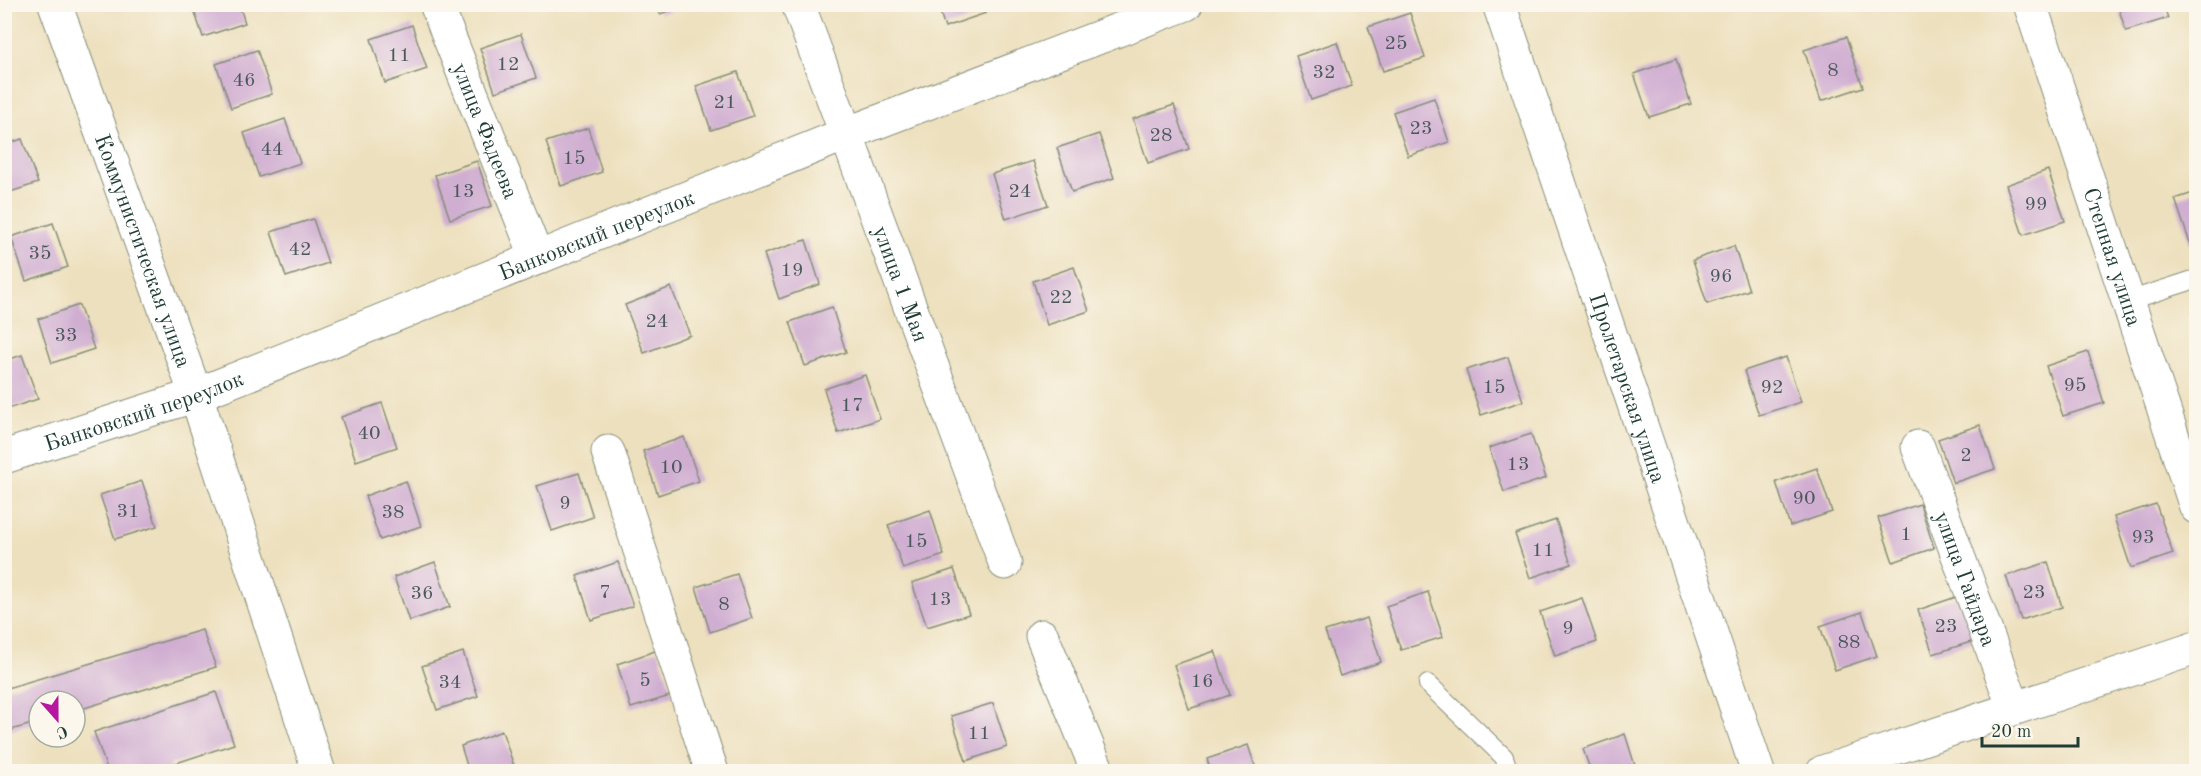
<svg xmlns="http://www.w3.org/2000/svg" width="2201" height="776" font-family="'Old Standard TT',serif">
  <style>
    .building { fill: #d0aed2 }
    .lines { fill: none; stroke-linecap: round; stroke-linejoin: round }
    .lane-casing { stroke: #868e79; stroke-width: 20 }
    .street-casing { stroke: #868e79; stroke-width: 35 }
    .secondary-casing { stroke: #868e79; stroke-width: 35 }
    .lane { stroke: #fff; stroke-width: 18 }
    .street { stroke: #fff; stroke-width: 33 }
    .secondary { stroke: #fff; stroke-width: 33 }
    .labels { text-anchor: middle; stroke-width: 5; stroke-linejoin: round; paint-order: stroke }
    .number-label { font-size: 20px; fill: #4b595c }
    .street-label { font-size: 22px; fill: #1f3d34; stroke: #fbf7ec }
  </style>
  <rect width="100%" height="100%" fill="#fbf7ec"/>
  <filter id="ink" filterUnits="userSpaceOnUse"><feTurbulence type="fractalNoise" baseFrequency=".0167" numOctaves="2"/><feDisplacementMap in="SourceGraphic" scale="12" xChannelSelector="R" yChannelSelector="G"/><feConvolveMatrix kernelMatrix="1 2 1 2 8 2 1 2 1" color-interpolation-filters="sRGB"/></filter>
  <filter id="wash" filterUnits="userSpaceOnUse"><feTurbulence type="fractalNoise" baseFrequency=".008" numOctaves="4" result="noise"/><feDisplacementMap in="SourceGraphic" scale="24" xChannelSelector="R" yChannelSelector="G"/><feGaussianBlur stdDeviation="1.35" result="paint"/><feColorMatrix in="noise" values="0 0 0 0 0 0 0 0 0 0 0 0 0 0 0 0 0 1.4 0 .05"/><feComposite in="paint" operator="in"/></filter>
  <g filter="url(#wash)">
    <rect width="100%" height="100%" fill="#ede0be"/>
    <g id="blocks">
      <g class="building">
        <path d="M192,4H239L245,23L203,37Z"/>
        <path d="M657,4H687V5L660,14Z"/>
        <path d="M937,4H984L986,13L945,27Z"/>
        <path d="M2117,4H2163L2168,18L2126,31Z"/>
        <path d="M1410,13L1425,58L1383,71L1368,27Z"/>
        <path d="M412,25L427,69L385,83L371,39Z"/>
        <path d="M521,34L536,78L495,92L480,48Z"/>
        <path d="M1846,37L1863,87L1821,101L1804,50Z"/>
        <path d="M1337,42L1352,86L1311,100L1296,56Z"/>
        <path d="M257,50L272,94L231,108L216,64Z"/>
        <path d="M1676,59L1691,104L1649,117L1634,74Z"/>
        <path d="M738,72L753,116L711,130L696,86Z"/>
        <path d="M1434,98L1449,142L1408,156L1393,112Z"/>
        <path d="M1174,105L1189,149L1148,163L1133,119Z"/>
        <path d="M285,119L300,163L259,177L244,133Z"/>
        <path d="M588,128L602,172L561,186L546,142Z"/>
        <path d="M1099,134L1114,178L1072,192L1057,148Z"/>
        <path d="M22,139L38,183L4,194V145Z"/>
        <path d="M477,161L492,206L450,219L435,175Z"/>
        <path d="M1033,161L1048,205L1006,219L992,174Z"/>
        <path d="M2048,170L2065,221L2023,235L2006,185Z"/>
        <path d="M2196,192V248L2192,249L2175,199Z"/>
        <path d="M313,219L328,263L286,277L271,232Z"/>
        <path d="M53,223L68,267L26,281L11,237Z"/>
        <path d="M806,240L820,284L779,299L764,254Z"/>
        <path d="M1734,246L1749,290L1707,304L1693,260Z"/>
        <path d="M1074,267L1089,311L1047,325L1033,281Z"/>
        <path d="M671,287L690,335L644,353L625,305Z"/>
        <path d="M79,305L94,349L52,363L38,319Z"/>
        <path d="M832,307L846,352L805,366L790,322Z"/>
        <path d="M2088,352L2104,403L2063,416L2046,366Z"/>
        <path d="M22,355L38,399L4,410V361Z"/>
        <path d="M1508,357L1523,401L1481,415L1466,370Z"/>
        <path d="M1786,357L1801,402L1759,415L1744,371Z"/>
        <path d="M865,375L880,419L838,433L824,389Z"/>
        <path d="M382,403L397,447L356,461L341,417Z"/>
        <path d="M1980,425L1995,469L1953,483L1938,439Z"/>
        <path d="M1531,434L1546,478L1504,492L1489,448Z"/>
        <path d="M684,437L699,481L658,495L643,451Z"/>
        <path d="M1817,468L1832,512L1790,526L1776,482Z"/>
        <path d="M579,473L593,517L552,531L537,486Z"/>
        <path d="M142,481L157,526L115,539L100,495Z"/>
        <path d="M406,481L421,526L380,540L365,496Z"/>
        <path d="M1920,504L1934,548L1893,562L1878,518Z"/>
        <path d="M2156,504L2173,554L2131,568L2114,517Z"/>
        <path d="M930,510L944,555L903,569L888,525Z"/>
        <path d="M1556,520L1571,564L1530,578L1515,534Z"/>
        <path d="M435,562L450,607L409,621L394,577Z"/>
        <path d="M618,562L633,606L591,620L577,576Z"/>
        <path d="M2048,562L2062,607L2021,620L2006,576Z"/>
        <path d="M954,569L969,614L927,627L912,583Z"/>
        <path d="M737,574L752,618L710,632L696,587Z"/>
        <path d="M1428,592L1443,637L1401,650L1386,606Z"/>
        <path d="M1959,596L1974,641L1933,654L1918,610Z"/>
        <path d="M1582,598L1597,642L1555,656L1540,612Z"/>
        <path d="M1862,612L1877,656L1835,670L1820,626Z"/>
        <path d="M1367,618L1381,662L1340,676L1325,631Z"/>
        <path d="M202,630L216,667L75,711V701H39V722L4,732V689Z"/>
        <path d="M658,650L673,695L631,708L617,664Z"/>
        <path d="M1215,651L1230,695L1189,709L1174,665Z"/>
        <path d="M463,652L478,696L437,710L422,666Z"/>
        <path d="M216,692L234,744L170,765L172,772H108L94,732Z"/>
        <path d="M993,703L1007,747L966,761L951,716Z"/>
        <path d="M502,731L516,772H469L461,746Z"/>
        <path d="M1625,734L1637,772H1591L1583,749Z"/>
        <path d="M1248,745L1257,772H1211L1207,759Z"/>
      </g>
    </g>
  </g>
  <g filter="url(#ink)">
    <use href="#blocks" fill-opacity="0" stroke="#868e79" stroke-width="1.5"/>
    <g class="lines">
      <g class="lane-casing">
        <g id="lane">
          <path d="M2128,301L2196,279"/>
          <path d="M1428,684L1504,757L1509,772"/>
        </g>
      </g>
      <g class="street-casing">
        <g id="street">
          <path id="s1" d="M55,4L196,395L319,772"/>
          <path id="s2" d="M436,4L537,258"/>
          <path id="s3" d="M798,4L1005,563"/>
          <path id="s4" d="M2030,4L2196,507"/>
          <path id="s5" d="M1918,447L2014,708"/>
          <path d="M608,452L712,772"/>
          <path id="s6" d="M4,457L196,395L846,134L1186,4"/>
          <path d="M1042,636L1098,772"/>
          <path d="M1823,772L2196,648"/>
        </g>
      </g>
      <g class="secondary-casing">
        <g id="secondary">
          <path id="s7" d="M1499,4L1758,772"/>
        </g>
      </g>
      <use href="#lane" class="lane"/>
      <use href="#street" class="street"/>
      <use href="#secondary" class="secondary"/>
    </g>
  </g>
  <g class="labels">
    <g class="number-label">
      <text x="1396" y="49">25</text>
      <text x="399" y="61">11</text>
      <text x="508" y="70">12</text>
      <text x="1833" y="76">8</text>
      <text x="1324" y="78">32</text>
      <text x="244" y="86">46</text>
      <text x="725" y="108">21</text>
      <text x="1421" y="134">23</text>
      <text x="1161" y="141">28</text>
      <text x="272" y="155">44</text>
      <text x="574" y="164">15</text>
      <text x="463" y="197">13</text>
      <text x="1020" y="197">24</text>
      <text x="2036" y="210">99</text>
      <text x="300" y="255">42</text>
      <text x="40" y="259">35</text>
      <text x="792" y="276">19</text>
      <text x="1721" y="282">96</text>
      <text x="1061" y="303">22</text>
      <text x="657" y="327">24</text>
      <text x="66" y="341">33</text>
      <text x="2075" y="391">95</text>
      <text x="1494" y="393">15</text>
      <text x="1772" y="393">92</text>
      <text x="852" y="411">17</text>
      <text x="369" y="439">40</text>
      <text x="1966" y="461">2</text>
      <text x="1518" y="470">13</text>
      <text x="671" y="473">10</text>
      <text x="1804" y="504">90</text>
      <text x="565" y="509">9</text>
      <text x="128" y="517">31</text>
      <text x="393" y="518">38</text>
      <text x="1906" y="540">1</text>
      <text x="2143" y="543">93</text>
      <text x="916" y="547">15</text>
      <text x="1543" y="556">11</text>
      <text x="605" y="598">7</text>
      <text x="2034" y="598">23</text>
      <text x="422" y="599">36</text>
      <text x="940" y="605">13</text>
      <text x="724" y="610">8</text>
      <text x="1946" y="632">23</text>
      <text x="1568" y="634">9</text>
      <text x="1849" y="648">88</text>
      <text x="645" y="686">5</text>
      <text x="1202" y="687">16</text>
      <text x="450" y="688">34</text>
      <text x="979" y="739">11</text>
    </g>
    <g class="street-label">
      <text dy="8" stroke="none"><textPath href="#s2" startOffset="136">улица Фадеева</textPath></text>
      <text dy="8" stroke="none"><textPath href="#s6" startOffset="633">Банковский переулок</textPath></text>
      <text dy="8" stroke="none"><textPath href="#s1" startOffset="262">Коммунистическая улица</textPath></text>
      <text dy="8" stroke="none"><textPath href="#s4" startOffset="266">Степная улица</textPath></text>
      <text dy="8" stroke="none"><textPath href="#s3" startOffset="298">улица 1 Мая</textPath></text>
      <text dy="8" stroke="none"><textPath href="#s7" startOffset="405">Пролетарская улица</textPath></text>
      <text dy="8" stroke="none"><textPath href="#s6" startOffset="147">Банковский переулок</textPath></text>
      <text dy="8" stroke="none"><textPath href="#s5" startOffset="140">улица Гайдара</textPath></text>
    </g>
  </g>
  <rect width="2201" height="776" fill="none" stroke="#fbf7ec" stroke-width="24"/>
  <g transform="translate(57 719) rotate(159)"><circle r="28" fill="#fbf7ec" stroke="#a3ada2" stroke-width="1.5"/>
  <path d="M0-4.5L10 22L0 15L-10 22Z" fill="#b5179e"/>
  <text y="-9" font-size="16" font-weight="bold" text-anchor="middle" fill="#1f3d34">С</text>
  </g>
  <path d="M1982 737v9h96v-9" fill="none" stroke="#1f3d34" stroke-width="3"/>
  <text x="1991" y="737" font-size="18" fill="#1f3d34" stroke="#fbf7ec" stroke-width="4.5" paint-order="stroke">20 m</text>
</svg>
